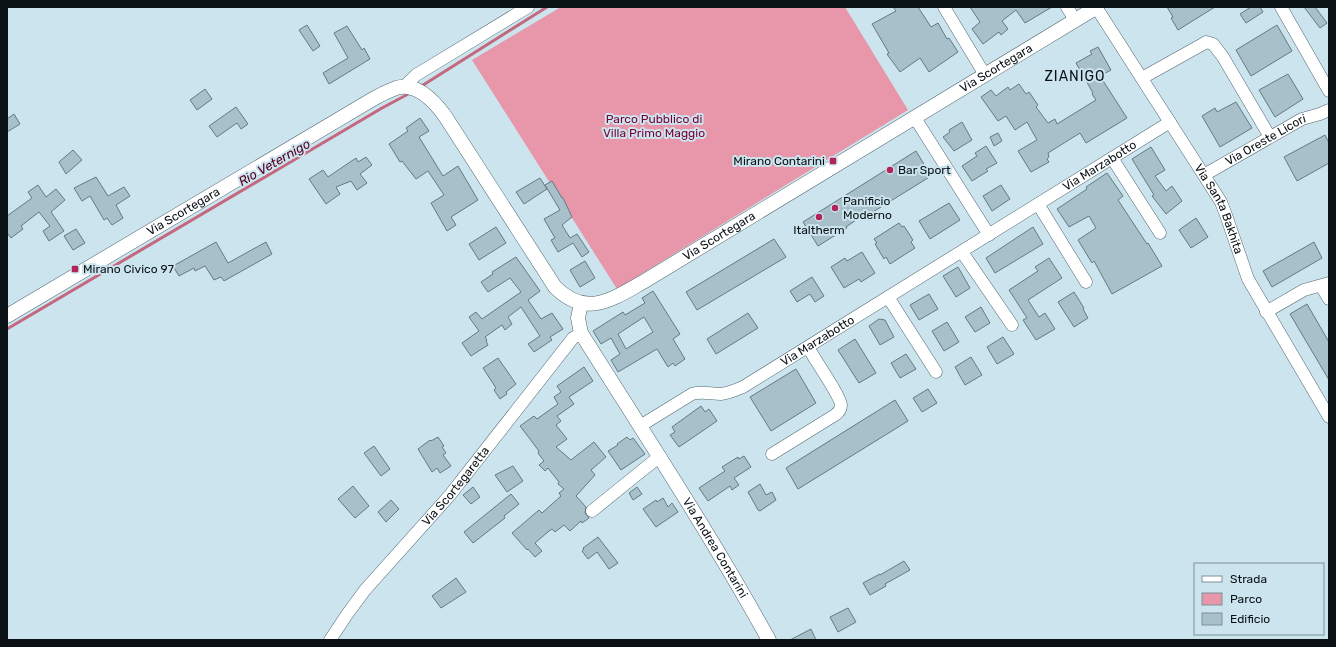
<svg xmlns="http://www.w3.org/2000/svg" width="1336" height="647" font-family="Rubik,sans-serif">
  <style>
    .green { fill: #e797a9 }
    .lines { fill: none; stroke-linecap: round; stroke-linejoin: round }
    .stream { stroke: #c3687f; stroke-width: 3 }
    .building { fill: #a8c0ca; stroke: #647a83; fill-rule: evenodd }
    .minor-casing { stroke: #526770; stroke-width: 13 }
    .tertiary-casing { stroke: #526770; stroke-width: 15 }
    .minor { stroke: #fff; stroke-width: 12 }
    .tertiary { stroke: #fff; stroke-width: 14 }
    .poi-dot { fill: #b22358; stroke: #cce4ee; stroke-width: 1.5 }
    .labels { text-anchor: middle; stroke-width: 4; stroke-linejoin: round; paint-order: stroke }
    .street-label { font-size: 12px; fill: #0a1216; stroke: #cce4ee }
    .park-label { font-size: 12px; fill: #770035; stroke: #cce4ee }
    .poi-label { font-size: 12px; fill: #0a1216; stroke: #cce4ee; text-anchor: start }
    .water-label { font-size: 13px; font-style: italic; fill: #540022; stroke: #cce4ee }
    .quarter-label { font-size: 14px; letter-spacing: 1px; fill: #0a1216; stroke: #cce4ee }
  </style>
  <rect width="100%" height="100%" fill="#cce4ee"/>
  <path class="green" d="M561,7H845L908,110L617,289L472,60Z"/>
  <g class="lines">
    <g class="stream">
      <path d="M420,87L547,7"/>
      <path d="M7,329L382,108L412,92"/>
    </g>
  </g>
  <g class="building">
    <path d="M893,7H918L931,27L938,23L947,39L949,38L958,52L929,72L920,58L900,72L887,54L889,53L872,24L896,11Z"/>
    <path d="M970,7H1052L1025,23L1016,10L1002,21L1008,29L1001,35L999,32L983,44L972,29L980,22Z"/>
    <path d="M1167,7H1215L1178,30L1171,18L1173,17Z"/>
    <path d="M1251,7H1260L1263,12L1246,23L1240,14Z"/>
    <path d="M1304,7H1315L1327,23L1320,28Z"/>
    <path d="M307,25L320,46L313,51L299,30Z"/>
    <path d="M1277,25L1292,51L1251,76L1236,50Z"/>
    <path d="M347,26L362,50L364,48L370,59L329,84L323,73L348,58L334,33Z"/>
    <path d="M1098,47L1111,70L1100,76L1127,118L1086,143L1080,133L1048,153L1049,157L1047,159L1049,162L1031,172L1018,151L1037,140L1027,122L1015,130L1006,116L998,121L981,97L991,90L996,96L1008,87L1010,90L1019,84L1026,94L1029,92L1038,105L1036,107L1048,123L1055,119L1057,124L1096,100L1092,94L1093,93L1076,63L1092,54L1090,51Z"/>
    <path d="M1288,74L1303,99L1275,117L1259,90Z"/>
    <path d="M205,89L212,99L197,110L190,100Z"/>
    <path d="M1236,102L1252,128L1220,147L1202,116L1215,108L1217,112Z"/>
    <path d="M236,107L248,124L241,129L237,123L217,137L209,126Z"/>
    <path d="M14,114L20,124L7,132V119Z"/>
    <path d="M420,118L429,131L419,137L443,176L458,166L478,200L451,217L456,225L447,231L431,203L444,195L428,171L416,179L402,161L400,162L389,144L408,131L406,128Z"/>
    <path d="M962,122L972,140L954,151L943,137L950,132L949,130Z"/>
    <path d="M998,133L1002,141L994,146L990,137Z"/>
    <path d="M1325,135L1329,143V163L1297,181L1284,157Z"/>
    <path d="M986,146L997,163L986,169L988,171L972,181L962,166L977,156L975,153Z"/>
    <path d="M1151,147L1165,170L1155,176L1166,191L1172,186L1182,201L1166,214L1152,196L1154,195L1132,159Z"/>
    <path d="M73,150L82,160L66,174L59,162Z"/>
    <path d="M916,151L931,176L860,220L859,218L846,227L847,228L818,246L803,222Z"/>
    <path d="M366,157L372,165L360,174L367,183L357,190L351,181L336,187L340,194L326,204L309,179L323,170L328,177L356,158L358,162Z"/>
    <path d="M1107,173L1123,196L1118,200L1147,244L1148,243L1162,266L1112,294L1094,261L1092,263L1078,240L1096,228L1089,216L1069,227L1057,209L1087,189L1086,187Z"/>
    <path d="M96,177L108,196L124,187L130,196L116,205L123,218L112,225L107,218L104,220L90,196L82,201L74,188Z"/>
    <path d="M540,178L547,189L524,204L516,192Z"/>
    <path d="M552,181L562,198H563L572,217L562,225L570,238L577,234L589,252L582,257L573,243L558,252L551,240L555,238L544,219L560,210L545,185Z"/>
    <path d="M38,185L46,197L56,189L65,200L51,212L64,231L49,241L43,231L50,226L39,212L21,226L23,229L11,238L7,233V216L32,198L28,192Z"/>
    <path d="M1001,185L1010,199L992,211L983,196Z"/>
    <path d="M949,203L960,220L930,239L919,221Z"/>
    <path d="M1196,218L1208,237L1191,248L1179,230Z"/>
    <path d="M899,223L902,227L904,226L913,240L911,242L915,248L890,264L886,257L884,259L875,244L877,243L874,239Z"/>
    <path d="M496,227L506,243L479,260L469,244Z"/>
    <path d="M1033,227L1043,244L995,273L986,258Z"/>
    <path d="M76,229L85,243L73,250L64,236Z"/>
    <path d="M774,239L786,257L697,310L686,292Z"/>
    <path d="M216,242L228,263L266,242L272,254L224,281L221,277L214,280L205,266L195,271L194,268L179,276L173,266Z"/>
    <path d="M1314,242L1322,258L1272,287L1263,271Z"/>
    <path d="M862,252L875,273L861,282L859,279L844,288L831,267L845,258L847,261Z"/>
    <path d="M516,257L540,291L528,300L541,319L552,313L563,329L550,337L552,340L534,352L528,344L540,336L521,307L508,317L512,324L505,330L502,325L485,337L487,340L486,341L488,345L471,356L462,343L479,331L469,317L476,312L482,319L521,292L510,278L488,292L481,282L493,274L492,272Z"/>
    <path d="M1049,258L1062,278L1028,300L1039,317L1045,313L1055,329L1036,340L1023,320L1027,318L1009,290L1038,271L1035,267Z"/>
    <path d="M585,261L595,278L580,287L570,270Z"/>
    <path d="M958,267L970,288L956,297L943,276Z"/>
    <path d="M812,277L824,296L815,302L810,294L797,302L790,291Z"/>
    <path d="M653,291L680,334L673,339L685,359L675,366L673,363L668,367L657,349L618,372L611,360L620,354L611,338L601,344L593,331L623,312L625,315L645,303L642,298ZM644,317L653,332L626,349L618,334Z"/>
    <path d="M1074,292L1084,308L1083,309L1088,318L1074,327L1058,302Z"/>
    <path d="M929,294L938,309L919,320L910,305Z"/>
    <path d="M1307,304L1329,342V380L1290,314Z"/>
    <path d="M981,307L990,323L975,332L965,317Z"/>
    <path d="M748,313L758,328L716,354L707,339Z"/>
    <path d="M879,319L885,320L894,337L880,345L869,326Z"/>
    <path d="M947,322L959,342L944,351L932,331Z"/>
    <path d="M1003,337L1014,354L997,364L987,347Z"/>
    <path d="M855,339L876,373L859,383L838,350Z"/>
    <path d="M906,354L916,369L900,378L891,363Z"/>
    <path d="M971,357L982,375L965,385L955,367Z"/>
    <path d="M498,358L516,384L506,392L507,394L500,399L494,390L496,388L483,368Z"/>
    <path d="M584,367L593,381L569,397L574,404L557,416L561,421L556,425L567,439L556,447L571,460L594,442L606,457L591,470L595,475L576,496L586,507L585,513L589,518L582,523L581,521L570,531L564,525L555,532L552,529L549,531L535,543L542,551L535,557L528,549L527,550L512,533L539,510L542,513L561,496L559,493L564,489L558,484L559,482L548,468L545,471L539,465L544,461L538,453L539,451L520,426L534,416L537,419L558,404L554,397L561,392L557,386Z"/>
    <path d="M796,369L816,403L771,431L750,397Z"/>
    <path d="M928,389L937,403L922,412L913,398Z"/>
    <path d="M895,400L908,421L798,489L786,468Z"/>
    <path d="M701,406L705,412L709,409L717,421L679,447L670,435L675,432L672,427Z"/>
    <path d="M438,437L444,446L442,447L446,453L443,455L451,466L440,473L437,468L432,472L418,449L430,440L431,441Z"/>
    <path d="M627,437L630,440L633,438L645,454L621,470L608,451L618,445L617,444Z"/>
    <path d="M374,446L390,469L381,476L364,453Z"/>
    <path d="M744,456L751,467L734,478L739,485L732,490L730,486L708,501L699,488L725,471L722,467L738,457L739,459Z"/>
    <path d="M513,466L523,481L507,492L495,475Z"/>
    <path d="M760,484L766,495L772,492L776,500L760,511L758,510L748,492Z"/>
    <path d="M353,486L369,506L355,518L338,499Z"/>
    <path d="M473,487L480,497L471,504L463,495Z"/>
    <path d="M637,487L642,494L633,500L629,493Z"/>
    <path d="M511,494L519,504L504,516L505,518L473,543L464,532Z"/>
    <path d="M663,498L668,507L672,503L678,512L656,527L643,509L656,500L657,502Z"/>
    <path d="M391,500L399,509L386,522L378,512Z"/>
    <path d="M598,537L618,563L609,569L597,552L588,559L582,551L584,549L583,548Z"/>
    <path d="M904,561L910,570L885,584L886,586L870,595L863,583L880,574V575Z"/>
    <path d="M456,578L466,592L441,608L432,596Z"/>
    <path d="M848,608L856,622L838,632L830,617Z"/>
    <path d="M811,629L816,640H790Z"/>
  </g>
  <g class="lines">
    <g class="minor-casing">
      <g id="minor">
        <path d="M944,7L985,75"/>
        <path d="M1067,7L1075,20"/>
        <path id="s1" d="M1096,7L1221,202L1226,215L1248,279L1329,417"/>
        <path d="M1281,7L1329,91"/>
        <path d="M1142,78L1203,44L1206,42L1213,44L1223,57L1270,137"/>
        <path d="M404,87L416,75L528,7"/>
        <path d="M915,118L989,235"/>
        <path d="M1112,158L1160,233"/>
        <path id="s2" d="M1204,175L1302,119L1320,114L1329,110"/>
        <path d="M1038,204L1086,282"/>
        <path d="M962,252L1012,325"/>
        <path d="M1321,286L1329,299"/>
        <path d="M888,297L936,372"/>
        <path d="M1266,312L1304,290L1329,283"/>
        <path id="s3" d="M640,426L692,394C702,391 711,394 721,394C729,393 736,390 743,387L1170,122"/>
        <path d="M772,454L835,415C838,413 841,410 841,405C840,395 814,359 808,347"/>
        <path d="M592,511L660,456"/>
        <path id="s4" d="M330,640L348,613L365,590L450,495L573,338L581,333"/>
      </g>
    </g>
    <g class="tertiary-casing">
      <g id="tertiary">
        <path id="s5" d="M581,303L578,318L581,333C645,435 711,535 769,640"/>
        <path id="s6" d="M7,316L373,99C380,95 388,91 396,88C416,82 434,101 445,116L555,287C586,318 611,300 643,282L1097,7"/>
      </g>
    </g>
    <use href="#minor" class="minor"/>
    <use href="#tertiary" class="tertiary"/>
  </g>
  <g class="poi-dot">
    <rect x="829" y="157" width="8" height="8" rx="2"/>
    <circle cx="890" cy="170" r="4"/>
    <circle cx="835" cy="208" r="4"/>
    <circle cx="819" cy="217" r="4"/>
    <rect x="71" y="265" width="8" height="8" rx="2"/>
  </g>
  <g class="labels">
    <g class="street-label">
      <text dy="4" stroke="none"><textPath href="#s6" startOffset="1225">Via Scortegara</textPath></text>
      <text dy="4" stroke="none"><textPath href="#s2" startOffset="71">Via Oreste Licori</textPath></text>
      <text dy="4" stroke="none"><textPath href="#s3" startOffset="533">Via Marzabotto</textPath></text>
      <text dy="4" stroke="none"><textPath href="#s1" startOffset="237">Via Santa Bakhita</textPath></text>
      <text dy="4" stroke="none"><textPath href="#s6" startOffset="205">Via Scortegara</textPath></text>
      <text dy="4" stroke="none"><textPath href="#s6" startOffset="901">Via Scortegara</textPath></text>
      <text dy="4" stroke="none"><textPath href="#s3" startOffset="201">Via Marzabotto</textPath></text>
      <text dy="4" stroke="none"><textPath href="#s4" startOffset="199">Via Scortegaretta</textPath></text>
      <text dy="4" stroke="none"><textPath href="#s5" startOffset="284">Via Andrea Contarini</textPath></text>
    </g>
    <g class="park-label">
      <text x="654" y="123">Parco Pubblico di<tspan x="654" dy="14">Villa Primo Maggio</tspan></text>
    </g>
    <g class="poi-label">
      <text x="825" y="165" text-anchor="end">Mirano Contarini</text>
      <text x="898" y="174">Bar Sport</text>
      <text x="843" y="205">Panificio<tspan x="843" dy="14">Moderno</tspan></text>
      <text x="819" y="234" text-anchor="middle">Italtherm</text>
      <text x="83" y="273">Mirano Civico 97</text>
    </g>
    <g class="water-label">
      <text transform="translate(274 162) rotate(-30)" y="5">Rio Veternigo</text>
    </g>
    <g class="quarter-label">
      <text x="1075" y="81">ZIANIGO</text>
    </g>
  </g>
  <rect width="1336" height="647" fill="none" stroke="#0a1216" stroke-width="16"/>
  <rect x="1194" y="563" width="130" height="72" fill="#cce4ee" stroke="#7e9098"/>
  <rect x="1202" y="576" width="20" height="6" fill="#ffffff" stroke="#7e9098"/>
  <text x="1230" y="583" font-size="12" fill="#0a1216">Strada</text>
  <rect x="1202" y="593" width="20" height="12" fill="#e797a9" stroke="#7e9098"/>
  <text x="1230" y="603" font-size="12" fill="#0a1216">Parco</text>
  <rect x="1202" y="613" width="20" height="12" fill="#a8c0ca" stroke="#7e9098"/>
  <text x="1230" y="623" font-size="12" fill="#0a1216">Edificio</text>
</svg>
